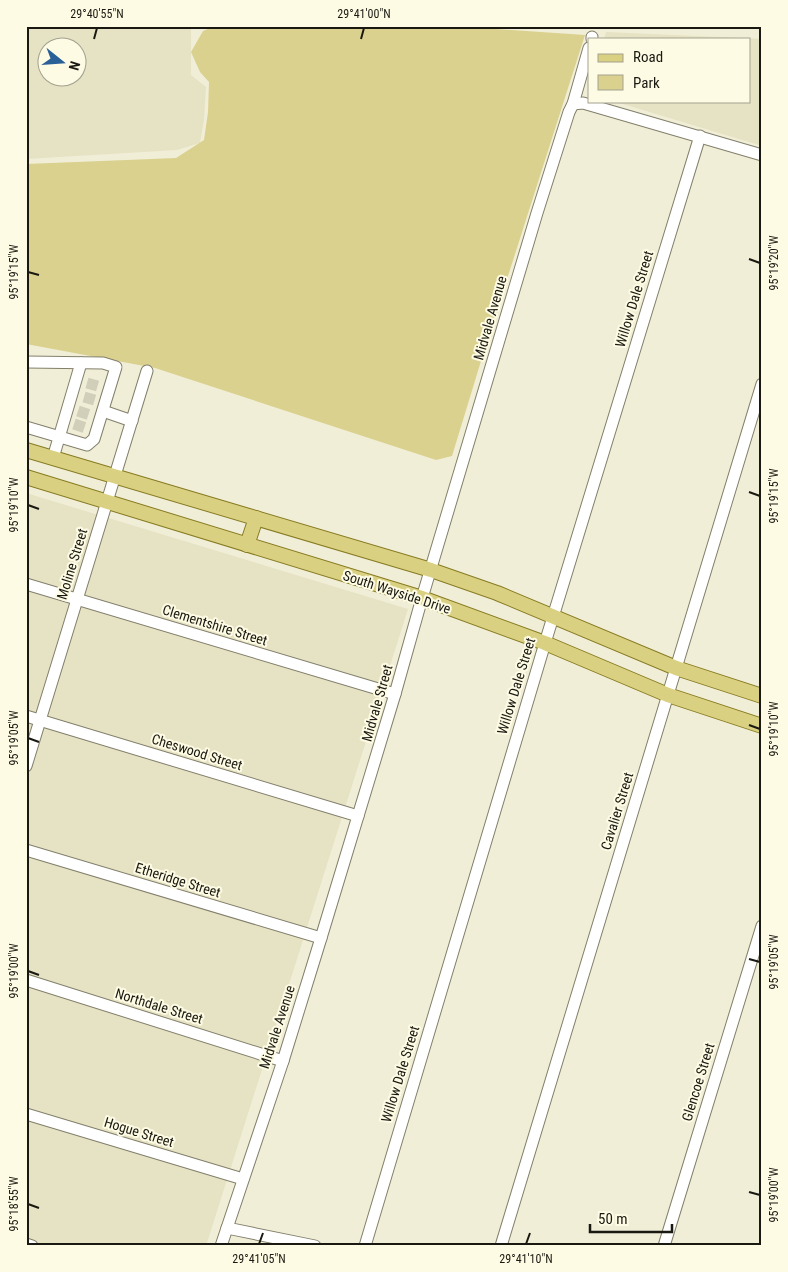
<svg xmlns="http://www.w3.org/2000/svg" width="788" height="1272" font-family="'Roboto Condensed',sans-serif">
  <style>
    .built { fill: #e6e2c4; fill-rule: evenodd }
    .green { fill: #dad18f }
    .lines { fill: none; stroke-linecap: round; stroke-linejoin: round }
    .minor-tunnel { stroke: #d1ceb9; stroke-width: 11; stroke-dasharray: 11 5.5; stroke-linecap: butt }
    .minor-casing { stroke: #827f6b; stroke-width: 13 }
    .major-casing { stroke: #877c23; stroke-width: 16 }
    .minor { stroke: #fff; stroke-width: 11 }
    .major { stroke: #dad081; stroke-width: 14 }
    .ticks { fill: none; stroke: #1a1911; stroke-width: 2 }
    .labels { text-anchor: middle; stroke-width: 4; stroke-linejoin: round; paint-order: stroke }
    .street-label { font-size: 14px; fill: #1a1911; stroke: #fefbe4 }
    .neatline { fill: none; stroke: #1a1911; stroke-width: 2 }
    .ticks-label { font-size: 12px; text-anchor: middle; fill: #1a1911 }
  </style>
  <rect width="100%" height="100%" fill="#f1eed7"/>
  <g class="built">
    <path d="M26,26H191V75L206,87L204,120L200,143L177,150L26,159ZM48,48H78V78H48Z"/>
    <path d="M606,32L762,39V146L613,101H749V39H604Z"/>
    <path d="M26,493L408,609L206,1246H26Z"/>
  </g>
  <path class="green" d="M215,26H451L585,35L485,348L452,456L436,460L155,368L26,344V164L176,158L204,140L208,112L209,82L200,72L191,52L203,31Z"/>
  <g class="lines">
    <g class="minor-tunnel">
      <path d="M87,383L101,387"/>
      <path d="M84,397L98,401"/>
      <path d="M78,411L93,416"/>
      <path d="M74,424L89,429"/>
    </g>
    <g class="minor-casing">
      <g id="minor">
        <path d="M592,39V37"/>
        <path d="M573,104L583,103L762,155"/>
        <path d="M26,362L103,363L116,367L94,439L87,445L26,427"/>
        <path d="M103,411L132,421"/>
        <path d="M53,458L81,363"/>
        <path d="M26,584L395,694"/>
        <path d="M26,716L358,816"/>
        <path d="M26,766L147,371"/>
        <path d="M26,850L321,938"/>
        <path d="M26,980L283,1061"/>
        <path d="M26,1114L243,1179"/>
        <path d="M227,1228L315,1246"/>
        <path d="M26,1244L32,1246"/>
        <path d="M221,1246L283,1061L321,938L395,694L422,598L537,213L569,112L573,104L589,48"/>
        <path d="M365,1246L545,643L700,136"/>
        <path d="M501,1246L762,384"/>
        <path d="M664,1246L762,926"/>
      </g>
    </g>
    <g class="major-casing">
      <g id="major">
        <path d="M26,450L431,570L497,593L676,668L762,696"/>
        <path d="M26,477L422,598L545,643L668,695L762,726"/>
        <path d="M247,545L256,518"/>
      </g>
    </g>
    <use href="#minor" class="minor"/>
    <use href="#major" class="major"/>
  </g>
  <path class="ticks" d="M94,39L97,28M361,39L364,28M749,259L760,263M28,272L39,275M749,492L760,496M28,505L39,509M749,725L760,729M28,738L39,742M749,959L760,962M28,971L39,975M749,1192L760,1195M28,1204L39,1208M259,1244L263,1233M526,1244L530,1233"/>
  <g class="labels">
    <g class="street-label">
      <text transform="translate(634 299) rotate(-73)" y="5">Willow Dale Street</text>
      <text transform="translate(490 318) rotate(-74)" y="5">Midvale Avenue</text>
      <text transform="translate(72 564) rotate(-73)" y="5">Moline Street</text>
      <text transform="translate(397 592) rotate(18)" y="5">South Wayside Drive</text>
      <text transform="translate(215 625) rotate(17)" y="5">Clementshire Street</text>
      <text transform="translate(516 686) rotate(-73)" y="5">Willow Dale Street</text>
      <text transform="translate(377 703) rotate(-74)" y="5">Midvale Street</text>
      <text transform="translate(197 752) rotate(17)" y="5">Cheswood Street</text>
      <text transform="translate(617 811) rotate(-73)" y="5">Cavalier Street</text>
      <text transform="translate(178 880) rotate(17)" y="5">Etheridge Street</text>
      <text transform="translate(159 1006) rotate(17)" y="5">Northdale Street</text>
      <text transform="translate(277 1027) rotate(-72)" y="5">Midvale Avenue</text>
      <text transform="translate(400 1074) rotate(-73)" y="5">Willow Dale Street</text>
      <text transform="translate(698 1082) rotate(-73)" y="5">Glencoe Street</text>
      <text transform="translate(139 1132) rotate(17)" y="5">Hogue Street</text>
    </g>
  </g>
  <rect width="788" height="1272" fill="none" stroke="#fefbe4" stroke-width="55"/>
  <rect x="588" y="38" width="162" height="65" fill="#fefbe4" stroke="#a3a190"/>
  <rect x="598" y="54" width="25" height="8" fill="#dad081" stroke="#a3a190"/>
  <text x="633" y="62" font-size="15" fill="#1a1911">Road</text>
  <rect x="598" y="75" width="25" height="15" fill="#dad18f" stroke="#a3a190"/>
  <text x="633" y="88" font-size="15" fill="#1a1911">Park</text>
  <g transform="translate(62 62) rotate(107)"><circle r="24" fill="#fefbe4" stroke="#a3a190"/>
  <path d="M0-4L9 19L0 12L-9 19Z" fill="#296098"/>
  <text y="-8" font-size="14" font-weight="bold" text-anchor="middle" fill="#1a1911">N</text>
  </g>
  <path d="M590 1224v8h82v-8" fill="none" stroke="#1a1911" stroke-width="2.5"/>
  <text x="598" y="1224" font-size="15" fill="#1a1911" stroke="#fefbe4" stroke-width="4" paint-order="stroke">50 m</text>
  <rect x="28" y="28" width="732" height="1216" class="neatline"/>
  <g class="ticks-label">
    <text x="97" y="18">29°40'55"N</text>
    <text x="364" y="18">29°41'00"N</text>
    <text transform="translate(774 263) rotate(-90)" y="4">95°19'20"W</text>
    <text transform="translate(14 272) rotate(-90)" y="4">95°19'15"W</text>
    <text transform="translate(774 496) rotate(-90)" y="4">95°19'15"W</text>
    <text transform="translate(14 505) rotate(-90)" y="4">95°19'10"W</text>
    <text transform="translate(774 729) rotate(-90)" y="4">95°19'10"W</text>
    <text transform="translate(14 738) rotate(-90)" y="4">95°19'05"W</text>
    <text transform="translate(774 962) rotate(-90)" y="4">95°19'05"W</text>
    <text transform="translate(14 971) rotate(-90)" y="4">95°19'00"W</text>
    <text transform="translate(774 1195) rotate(-90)" y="4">95°19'00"W</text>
    <text transform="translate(14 1204) rotate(-90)" y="4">95°18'55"W</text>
    <text x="259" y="1263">29°41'05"N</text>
    <text x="526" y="1263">29°41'10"N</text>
  </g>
</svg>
